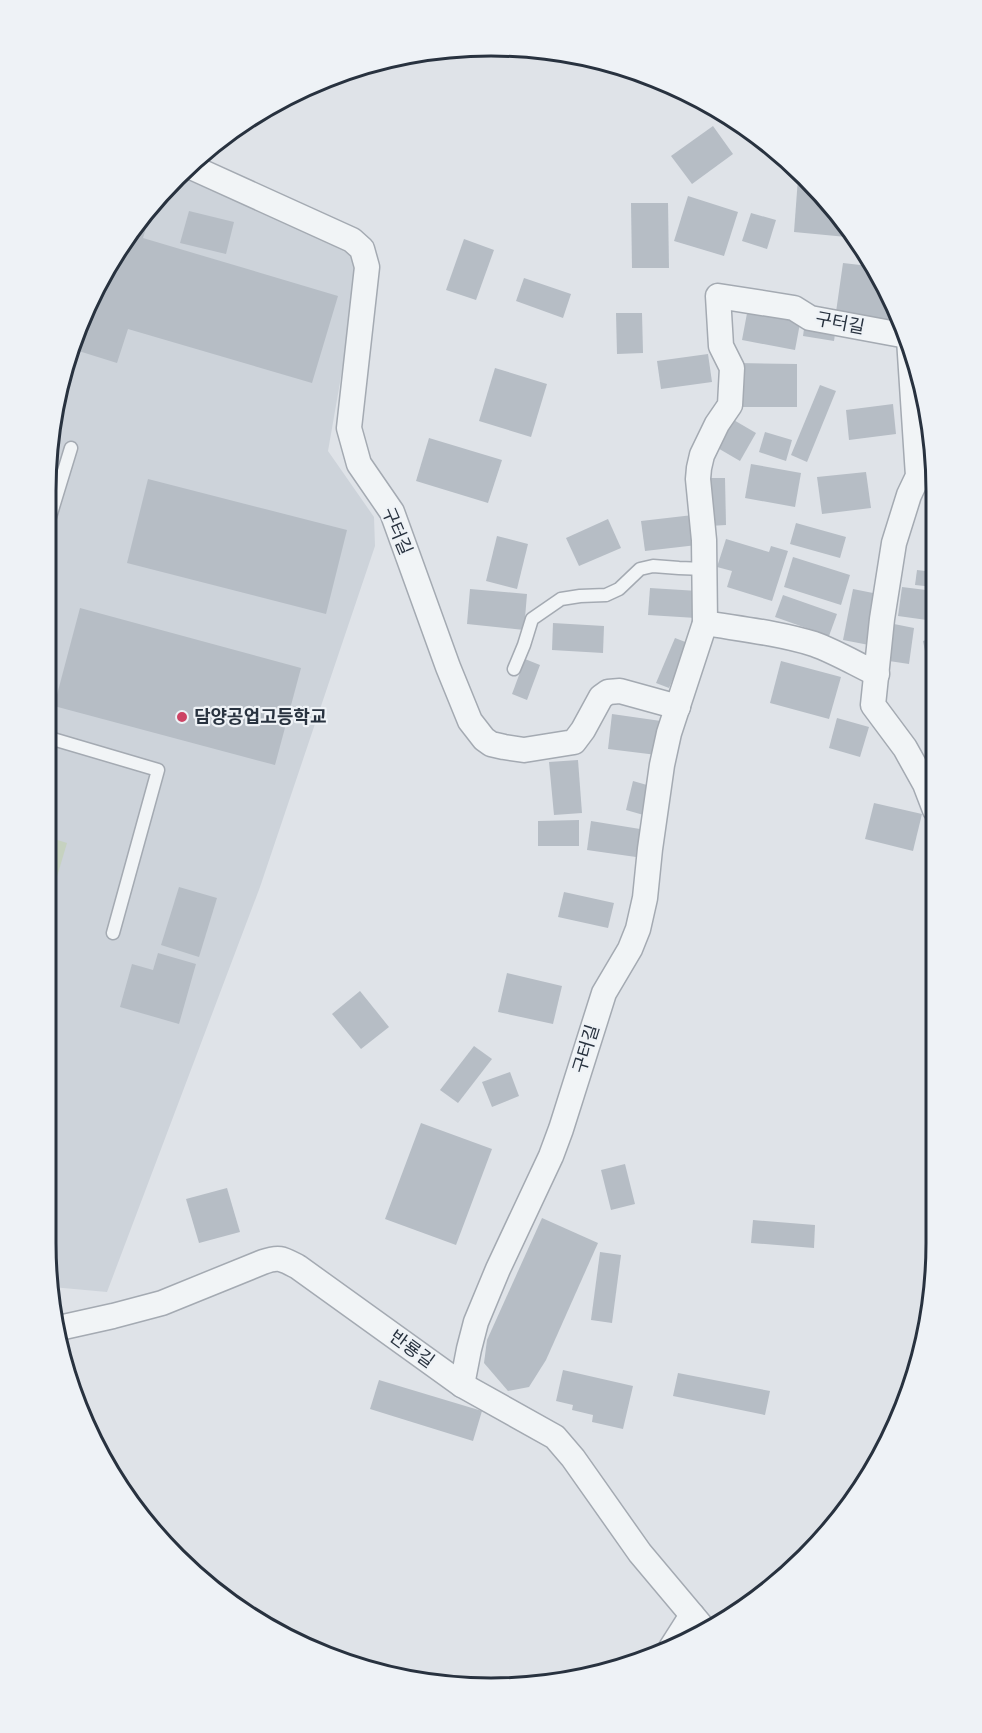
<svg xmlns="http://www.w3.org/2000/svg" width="982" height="1733" font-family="Lato,'Noto Sans KR',sans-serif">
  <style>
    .built { fill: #cdd3da }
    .green { fill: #c6d2c0 }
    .building { fill: #b6bdc5 }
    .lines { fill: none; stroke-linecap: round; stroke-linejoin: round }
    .lane-casing { stroke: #a4aab2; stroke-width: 15 }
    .street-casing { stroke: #a4aab2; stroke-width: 27 }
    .lane { stroke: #f1f4f6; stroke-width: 12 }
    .street { stroke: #f1f4f6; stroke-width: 24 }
    .poi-dot { fill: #cd4465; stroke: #eef2f6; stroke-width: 2 }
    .labels { text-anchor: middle; stroke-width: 4.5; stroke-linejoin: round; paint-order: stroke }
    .street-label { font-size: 18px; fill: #28323f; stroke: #eef2f6 }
    .poi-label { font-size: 18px; font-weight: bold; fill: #28323f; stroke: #eef2f6; text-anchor: start }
    .rim { fill: none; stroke: #28323f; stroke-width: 3 }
  </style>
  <rect width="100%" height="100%" fill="#dfe3e8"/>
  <path class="built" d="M183,172L345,247L360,268L328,451L374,517L375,546L260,887L107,1292L52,1287L45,1242L46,462L69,348L105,268L156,197Z"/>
  <path class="green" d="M45,836L67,843L45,917Z"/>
  <g class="building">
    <path d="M713,126L733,154L692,184L671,156Z"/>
    <path d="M798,178L809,179L857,238L794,232Z"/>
    <path d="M688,196L738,212L724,256L674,241Z"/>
    <path d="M631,203H668L669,268H632Z"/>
    <path d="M151,204L153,205L143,238L338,296L312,383L128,329L117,363L69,348L105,268Z"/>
    <path d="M189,211L234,222L226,254L180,243Z"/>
    <path d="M751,213L776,220L767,249L742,241Z"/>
    <path d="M464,239L494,250L476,300L446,290Z"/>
    <path d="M870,260L900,321L836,312L843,263L869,266Z"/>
    <path d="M524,278L571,294L563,318L516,301Z"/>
    <path d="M748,308L801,318L795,350L742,340Z"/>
    <path d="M616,313H642L643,353L617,354Z"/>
    <path d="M805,322L836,327L834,341L803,336Z"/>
    <path d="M708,354L712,382L661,389L657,361Z"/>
    <path d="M738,363L797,364V407H738Z"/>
    <path d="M495,368L547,384L531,437L479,421Z"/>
    <path d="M820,385L836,391L807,462L791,455Z"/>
    <path d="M893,404L896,434L849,440L846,410Z"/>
    <path d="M732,419L756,433L740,461L716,447Z"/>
    <path d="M765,432L792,440L786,461L759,452Z"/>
    <path d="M429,438L502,460L488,503L416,481Z"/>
    <path d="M751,464L801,473L795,507L745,498Z"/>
    <path d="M866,472L871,508L822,514L817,477Z"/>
    <path d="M708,478H725L726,525L709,526Z"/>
    <path d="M148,479L347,530L326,614L127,563Z"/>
    <path d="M693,515L697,545L645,551L641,521Z"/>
    <path d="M608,519L621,548L579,566L566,538Z"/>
    <path d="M796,523L846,537L840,558L790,544Z"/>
    <path d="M497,536L528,544L517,589L486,581Z"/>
    <path d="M726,539L769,552L771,546L788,551L772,601L727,587L732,571L717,567Z"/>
    <path d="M793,557L850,575L841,605L784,587Z"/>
    <path d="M917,570L934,572V587L915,585Z"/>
    <path d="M902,587L934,591V621L898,616Z"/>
    <path d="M650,588L698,591L696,618L648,615Z"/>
    <path d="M470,589L527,594L524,630L467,624Z"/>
    <path d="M853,589L878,594L869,645L843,640Z"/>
    <path d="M783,595L837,614L829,636L775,617Z"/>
    <path d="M80,608L301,668L275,765L54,706Z"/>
    <path d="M553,623L604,626L603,653L552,650Z"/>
    <path d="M894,624L914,628L909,664L889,661Z"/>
    <path d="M934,637V675L930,676L923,641Z"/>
    <path d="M675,638L688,643L669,688L656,683Z"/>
    <path d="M525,659L540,665L527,700L512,694Z"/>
    <path d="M781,661L841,677L829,719L770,703Z"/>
    <path d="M612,714L661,721L657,755L608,749Z"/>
    <path d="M837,718L869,727L860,757L829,748Z"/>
    <path d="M578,760L582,813L554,815L549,762Z"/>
    <path d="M633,781L654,787L647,816L626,810Z"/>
    <path d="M874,803L922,814L913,851L865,839Z"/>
    <path d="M579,820V846H538V821Z"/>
    <path d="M591,821L640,829L636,857L587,850Z"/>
    <path d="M179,887L217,898L199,957L161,945Z"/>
    <path d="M564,892L614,903L608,928L558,917Z"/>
    <path d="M158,953L196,964L179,1024L120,1007L132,964L153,970Z"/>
    <path d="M507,973L562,986L553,1024L498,1012Z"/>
    <path d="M360,991L389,1027L361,1049L332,1014Z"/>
    <path d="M474,1046L492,1059L458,1103L440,1090Z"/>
    <path d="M510,1072L519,1096L492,1107L482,1082Z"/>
    <path d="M421,1123L492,1149L456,1245L385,1219Z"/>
    <path d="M625,1164L635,1204L611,1210L601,1170Z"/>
    <path d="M227,1188L240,1232L199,1243L186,1199Z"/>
    <path d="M542,1218L598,1243L546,1360L529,1387L508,1391L484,1363L487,1340Z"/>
    <path d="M753,1220L815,1225L814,1248L751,1243Z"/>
    <path d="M600,1252L621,1255L612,1323L591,1320Z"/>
    <path d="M563,1370L633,1386L623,1429L592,1422L593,1415L572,1410L573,1405L556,1401Z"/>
    <path d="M678,1373L770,1391L765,1415L673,1396Z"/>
    <path d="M379,1380L482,1411L473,1441L370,1409Z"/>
  </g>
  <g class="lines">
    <g class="lane-casing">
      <g id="lane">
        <path d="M46,530L71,448"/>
        <path d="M514,669L524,645L532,619L561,599L580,596L606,595L619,589L640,569L653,566L679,568L705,569"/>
        <path d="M46,737L158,770L113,933"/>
      </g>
    </g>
    <g class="street-casing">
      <g id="street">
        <path d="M189,166L352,240L362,249L367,267L349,428L359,464L392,512L448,667L470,721L484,739L491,744L504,747L524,750L574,742L583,730L601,697L608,692L620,691L678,707"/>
        <path d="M909,339L918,476L909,495L894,543L882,619L873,705L905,748L925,784L935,810"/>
        <path d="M705,623C741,629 779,633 814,644C836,652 856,664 877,674"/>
        <path d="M59,1328L113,1316L162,1303L263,1262C280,1256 283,1259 298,1267L462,1385L555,1437L573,1458L640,1553L703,1628"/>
        <path d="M462,1385L469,1349L476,1322L498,1269L551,1156L561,1129L604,993L630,949L638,929L645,898L650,849L662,765L669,733L705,623L704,540L698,479L699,468L702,455L717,424L730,405L732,368L721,346L718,296L794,308L810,318L907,336"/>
        <path d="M671,1648L692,1615"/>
      </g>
    </g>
    <use href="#lane" class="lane"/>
    <use href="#street" class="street"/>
  </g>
  <circle class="poi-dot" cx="182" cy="717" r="6"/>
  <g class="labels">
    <g class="street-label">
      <text transform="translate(840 323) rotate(11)" y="6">구터길</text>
      <text transform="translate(397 531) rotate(67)" y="6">구터길</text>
      <text transform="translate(586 1049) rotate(-73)" y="6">구터길</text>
      <text transform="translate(412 1349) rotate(36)" y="6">반룡길</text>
    </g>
    <g class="poi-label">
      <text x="194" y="723">담양공업고등학교</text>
    </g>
  </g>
  <path d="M0 0H982V1733H0ZM491 56H491A435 435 0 0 1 926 491V1243A435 435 0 0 1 491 1678H491A435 435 0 0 1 56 1243V491A435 435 0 0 1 491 56Z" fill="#eef2f6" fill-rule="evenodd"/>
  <path class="rim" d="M491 56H491A435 435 0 0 1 926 491V1243A435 435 0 0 1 491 1678H491A435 435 0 0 1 56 1243V491A435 435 0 0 1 491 56Z"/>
</svg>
